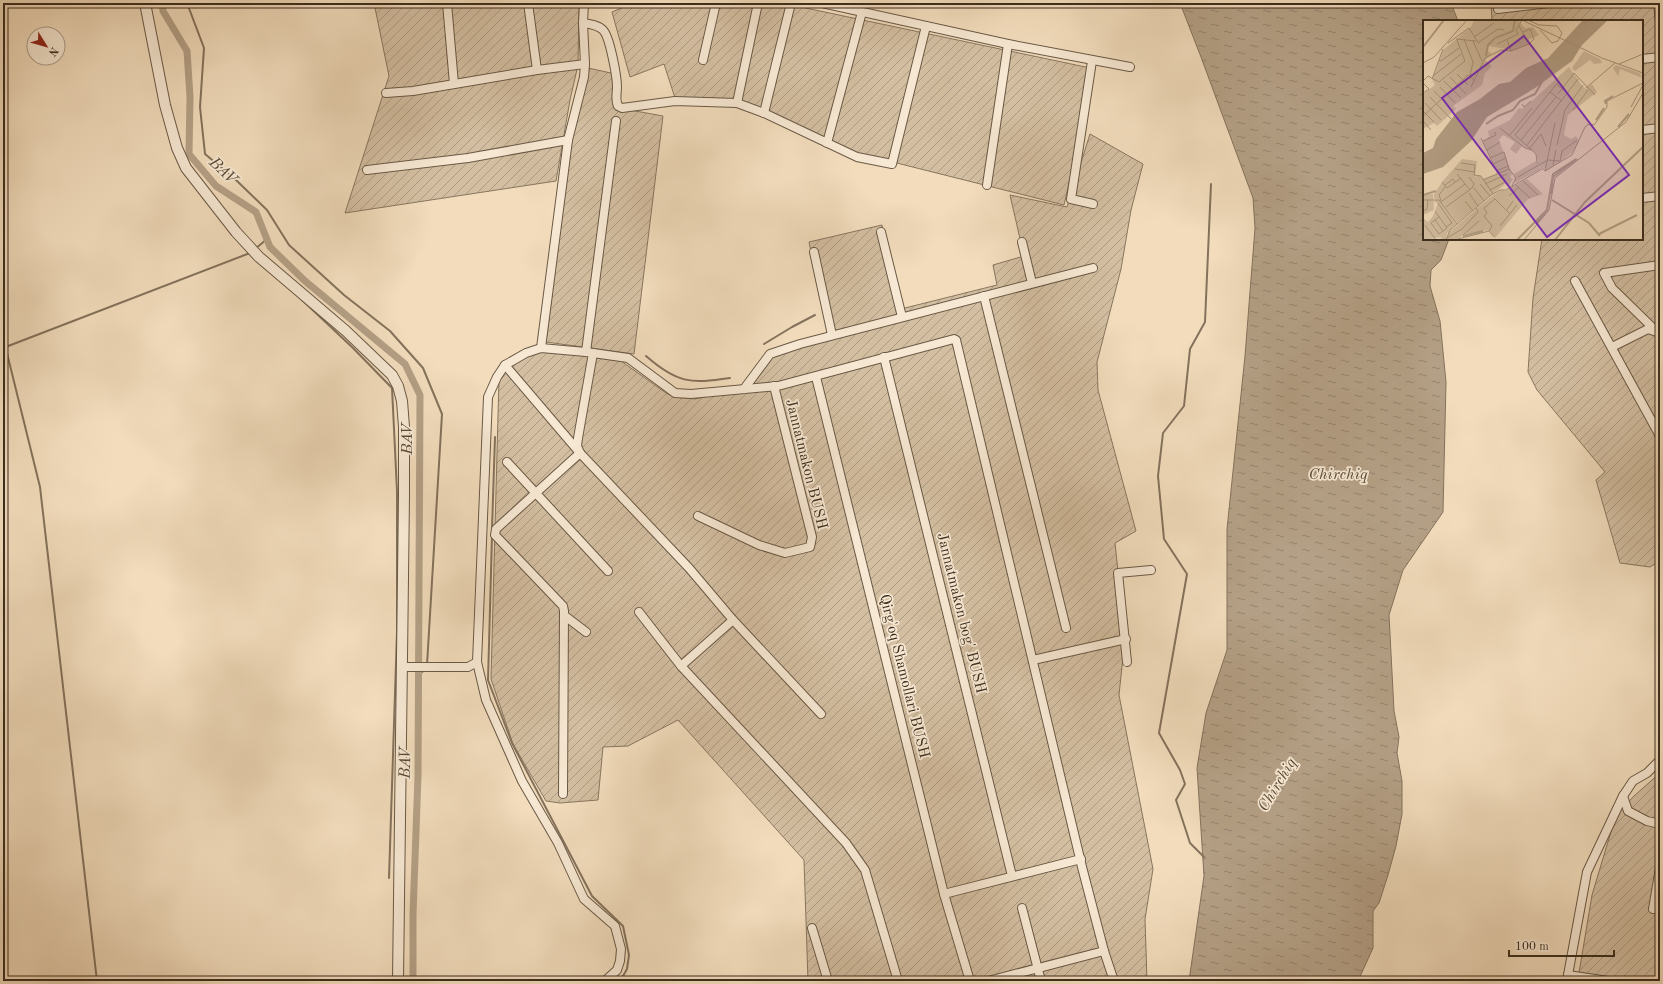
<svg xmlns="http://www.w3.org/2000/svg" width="1663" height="984" font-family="'Old Standard TT',serif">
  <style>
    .garden { fill: url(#garden-furrows); stroke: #88765f }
    .water { fill: url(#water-ripples); stroke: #84725c }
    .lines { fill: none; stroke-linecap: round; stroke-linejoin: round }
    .stream { stroke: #84725c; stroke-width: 2 }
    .canal { stroke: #b4a086; stroke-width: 7 }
    .minor-casing { stroke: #6a5945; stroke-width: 10 }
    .tertiary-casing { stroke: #6a5945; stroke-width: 12 }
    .minor { stroke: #f7e8d3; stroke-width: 8 }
    .tertiary { stroke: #f7e8d3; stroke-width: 10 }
    .labels { text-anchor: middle; stroke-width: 3.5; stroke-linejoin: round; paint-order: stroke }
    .street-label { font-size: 15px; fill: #3c2d1d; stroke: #f7e8d3 }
    .water-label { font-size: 16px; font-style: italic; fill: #5a4a37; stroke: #f7e8d3 }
    .inset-river { fill: none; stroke: #b4a086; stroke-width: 2 }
    .inset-road { fill: none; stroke: #a9967c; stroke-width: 1 }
    .view { fill: #7b2cbf; fill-opacity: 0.15; stroke: #7b2cbf; stroke-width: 2 }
    .inset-edge { fill: none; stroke: #3c2d1d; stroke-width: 2 }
  </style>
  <defs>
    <pattern id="garden-furrows" width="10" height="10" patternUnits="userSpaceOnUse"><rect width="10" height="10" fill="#d3bea1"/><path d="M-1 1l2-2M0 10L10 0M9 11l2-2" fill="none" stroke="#ac9b83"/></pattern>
    <pattern id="water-ripples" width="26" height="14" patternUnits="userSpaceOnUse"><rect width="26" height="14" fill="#b4a086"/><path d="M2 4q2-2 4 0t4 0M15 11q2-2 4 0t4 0" fill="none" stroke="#94836d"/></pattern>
  </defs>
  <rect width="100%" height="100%" fill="#f2dcbc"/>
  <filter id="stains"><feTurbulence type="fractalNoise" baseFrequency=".005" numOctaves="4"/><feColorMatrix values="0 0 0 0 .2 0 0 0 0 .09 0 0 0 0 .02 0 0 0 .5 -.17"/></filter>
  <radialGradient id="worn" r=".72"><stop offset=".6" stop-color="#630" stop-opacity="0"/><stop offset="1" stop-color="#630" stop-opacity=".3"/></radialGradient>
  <g class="garden">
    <path d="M374,3H579L578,65L570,100L556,181L345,213L389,76Z"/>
    <path d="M633,3H782L1095,69L1064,205L829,146L740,104L676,101L664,64L630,77L612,12Z"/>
    <path d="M1491,3H1660V561L1650,567L1620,563L1596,480L1605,472L1537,390L1528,372L1533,298L1542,239H1642V21H1492Z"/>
    <path d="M588,68L620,75L619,108L663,116L634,354L546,342L573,132Z"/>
    <path d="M1090,134L1143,164L1131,210L1121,269L1097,362L1098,390L1136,531L1115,543L1125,638L1119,695L1153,869L1145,919L1147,981H808L804,860L678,720L628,746L603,747L598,800L560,803L546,801L513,744L491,679L499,379C512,364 528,352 549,351L621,361L666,393L674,397L695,399L745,388L771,356L828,335L809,242L882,225L901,309L997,285L993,265L1024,256L1010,195L1067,207Z"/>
    <path d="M1660,773V981H1585L1578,979L1592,895L1616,815L1634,796Z"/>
  </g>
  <path class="water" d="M1180,3H1451L1458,21H1424V239H1449L1441,260L1431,270L1430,286L1440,321L1446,382L1443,512L1403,570L1389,615L1394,711L1399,737L1397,753L1402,781V814L1396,846L1388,875L1379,903L1373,911V948L1358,981H1189L1204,876L1197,768L1206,713L1227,650V529L1245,356L1255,228L1253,198L1201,57Z"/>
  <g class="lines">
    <g class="stream">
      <path d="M187,3L204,48L200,107L205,154L236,180L267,210L289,245L344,295L390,331L423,368L442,414L427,665"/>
      <path d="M255,249L267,239"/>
      <path d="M300,298L353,348L392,388L397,491V632L389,878"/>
      <path d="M3,337L40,487L97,981"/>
      <path d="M764,344L792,327L815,315"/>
      <path d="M3,348L250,253"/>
      <path d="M646,356C677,383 690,384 730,378"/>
      <path d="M492,529L495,437"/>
      <path d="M492,536L488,680L512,743L592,896L623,926L629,955L627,969L623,976L615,981"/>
      <path d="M418,675L425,670"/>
      <path d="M1204,857L1190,843L1176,800L1185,784L1180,770L1159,733L1187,574L1164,539L1158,476L1163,433L1184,406L1190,349L1205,322L1211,184"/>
    </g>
    <path class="canal" d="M162,3L163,11L187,51L190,97L189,154L216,186L256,212L270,247L305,281L405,364L420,395L418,776L413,914V981"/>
    <g class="minor-casing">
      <g id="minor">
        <path d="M447,3L454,84"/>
        <path d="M528,3L537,70"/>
        <path d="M822,3L1008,44L1130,67"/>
        <path d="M1658,3L1660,23"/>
        <path d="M1498,9L1549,3"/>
        <path d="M583,23C590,24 598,25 603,30C610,37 617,77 617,87C617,93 615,100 618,106L622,108L675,101L737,103L764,113L857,157L892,164L926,26"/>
        <path d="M1642,59L1660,57"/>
        <path d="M703,60L716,3"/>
        <path d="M1092,61L1071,199L1093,204"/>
        <path d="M386,93L413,91L537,70L585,64"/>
        <path d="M737,103L758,3"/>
        <path d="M764,113L791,3"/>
        <path d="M1642,130L1660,128"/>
        <path d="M827,143L862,12"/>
        <path d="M367,170L468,158L568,140"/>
        <path d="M987,185L1008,44"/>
        <path d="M1642,198L1660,196"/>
        <path d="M881,232L902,317"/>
        <path d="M1022,242L1032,283"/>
        <path d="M814,252L832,335"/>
        <path d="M1575,281L1660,436"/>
        <path d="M984,296L1066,628"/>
        <path d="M1654,329L1612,288L1604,273L1660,265"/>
        <path d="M1612,347L1648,329L1660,333"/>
        <path d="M541,348L568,140L584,77L585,64L583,23L584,3"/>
        <path d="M586,352L616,121"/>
        <path d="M884,357L1012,876"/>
        <path d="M505,365L580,453L689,568L733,620L821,714"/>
        <path d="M816,377L944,894L970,981"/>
        <path d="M744,389L770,354L800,344L1093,268"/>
        <path d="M507,462L608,571"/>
        <path d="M698,516L759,545L785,553L810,547L812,537L774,386"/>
        <path d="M639,612L681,666L846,843L865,870L898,981"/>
        <path d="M565,616L586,632"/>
        <path d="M1033,660L1126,639"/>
        <path d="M1127,662L1118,573L1151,570"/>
        <path d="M681,666L733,620"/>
        <path d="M401,667H468L477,662"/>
        <path d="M1660,760L1647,773L1633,781L1623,796L1628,811L1647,821L1660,824"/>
        <path d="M563,794L564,611L563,606L495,535L496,529L580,453L577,446L578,438L593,353"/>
        <path d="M944,894L1081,859"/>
        <path d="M1022,908L1041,981"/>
        <path d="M1653,909L1660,868"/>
        <path d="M812,928L828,981"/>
        <path d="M1568,975L1608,981"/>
        <path d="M605,981L617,970L620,961L621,949L615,926L584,899L558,843L522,781L486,700L477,662L488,397L497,377L505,365L526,353L541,348L586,352L628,358L675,393L691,394L778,386L954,339L956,340L1082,867L1104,951L1114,981"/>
        <path d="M988,981L1104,951"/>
        <path d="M1571,981L1568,975L1587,872L1623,796"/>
      </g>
    </g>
    <g class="tertiary-casing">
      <path id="tertiary" d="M145,3L165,105L177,148L186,168L236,232L259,257L346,331L392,375L398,386L402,401L404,427V496L398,981"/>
    </g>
    <use href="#minor" class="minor"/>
    <use href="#tertiary" class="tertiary"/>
  </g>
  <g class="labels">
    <g class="street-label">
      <text transform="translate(807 464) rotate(76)" y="5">Jannatmakon BUSH</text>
      <text transform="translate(962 613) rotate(76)" y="5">Jannatmakon bog' BUSH</text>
      <text transform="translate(905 676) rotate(76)" y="5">Qirg'oq Shamollari BUSH</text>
    </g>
    <g class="water-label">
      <text transform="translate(224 170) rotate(44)" y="6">BAV</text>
      <text transform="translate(406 439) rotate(-90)" y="6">BAV</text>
      <text x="1338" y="479">Chirchiq</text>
      <text transform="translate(404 763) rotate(-89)" y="6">BAV</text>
      <text transform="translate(1276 784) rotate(-59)" y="6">Chirchiq</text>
    </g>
  </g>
  <g transform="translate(1423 20)">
    <rect width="220" height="220" fill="#f2dcbc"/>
    <path d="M161,31L177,39L179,43L171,44L167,40L152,51L149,48ZM193,45L217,53L219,58L197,49L195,56L190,48Z" fill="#d3bea1"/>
    <path d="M51,0H95L102,8L110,7L116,15L105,20L106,23L90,30L65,26L64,30L69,34L62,40L69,46L62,53L59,65L30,86L33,89L14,106L11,103L0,109V74L12,65L9,59L20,30L48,7ZM146,47L159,66L163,69L169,64L174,72L145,95L141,115L148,119L153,116L156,121L149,133L124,151L115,142L113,133L99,126L93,134L87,129L92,122L80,115L76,120L89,154L87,157L90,159L86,165L83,163L34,203L22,187L33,204L24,213L23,220H17L19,217L0,220V198L5,202L10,196L15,183L11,182L12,180L16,179H11V174L19,162L39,139L54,141L52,157L56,155L60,159L75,153L60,121L66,117L65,111L87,100L96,88L99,89L111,79ZM113,141L118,149L92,163L91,154ZM104,159L120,174L105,179L72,218L66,210L42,214L33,220H24L25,213L69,176L78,170L83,171ZM10,174L11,190L0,195V175Z" fill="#d3bea1"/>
    <path d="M160,0H185L159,25L149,41L112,68L64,97L48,121L20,147L0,154V133L10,128L13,119L34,92L57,79L76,64L87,62L103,48L125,38Z" fill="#b4a086"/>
    <path class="inset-river" d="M0,27L21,0M63,36L65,25L72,18L90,11L92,0M183,84L182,81L190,76M173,100L181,88M63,104L75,96L90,90L97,81L112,74L119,62M195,107L206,94M128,174L130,157L154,139M0,175L13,171M129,180L166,203L177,216M114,203L122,193M176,214L214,195M40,216L60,211M94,220L124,190L130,154L153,139M132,220L162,182L220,127"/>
    <path class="inset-road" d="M99,0L179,38L220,53M105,0L116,5M116,5L134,6L139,13L135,21L129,23L117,10M96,6L106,24M51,17L71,3M33,19L53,21M41,19L50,42L47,56M50,21L59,41M56,22L75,9L81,10M25,23L46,8L56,24M74,24L95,14L93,10L99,0M88,31L106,24L111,19L107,9L100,12M16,40L18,41L36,28M0,43L11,37L44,0M196,44L220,34M34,54L45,65M10,56L38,34M27,57L43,74M9,59L20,29M0,61L5,56L16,62L42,41L34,20M21,61L38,78M136,61L92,115L113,134L114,142L122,151L149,135L162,107L166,104L171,105L184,87V81L220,63M0,63L6,69L0,73M133,64L145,73M17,67L32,83M48,67L62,38L78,30L88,31L84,20M163,68L192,43M11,71L30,91M127,72L139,81M135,74L151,53L172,75M7,77L28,99M2,83L18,100M99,84L101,87L108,81M208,87L220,65M150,90L165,70M0,91L11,102M0,96L45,55L51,60M0,101L8,110M77,108L102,128L109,130M86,116L109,88M58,118L75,154M98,120L133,77M60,121L73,115L72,112M104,125L155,59M134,125L142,90L160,65M107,128L118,114L123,126M64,130L77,122M67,138L81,132L86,149L93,158L89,166M38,143L52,145L51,155L58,156L70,174M70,144L83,138M116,145L125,140L137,141L139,131L154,120M130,145L133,130M32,149L52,152M73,151L85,146M122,151L132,103M34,154L47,170M95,157L116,145M60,160L86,149M99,160L115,175M19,162L24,168L38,158M57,164L67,176M62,164L84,154M92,164L107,178M21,166L30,159L32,162M51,168L61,181M67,170L82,162M46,173L55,186M86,176L96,167M71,178L87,194M0,180H16L34,204M18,181L16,175L22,167M42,181L50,191M18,182L42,164M15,183L29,203L23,207M23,187L49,168L51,164L46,157M0,191L4,189L5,180M12,191L24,208M83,191L90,181M16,197L8,203L16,214L24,208M12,200L20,211M2,205L13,220M77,206L94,185M66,211L69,206L61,196L64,193L61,188L72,179M40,215L56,201M24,218L39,209L55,192L53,188M35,219L66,211L71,217M23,220L27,210L68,175L77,170H83L119,149M101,220L126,190L132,158L203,102L220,73"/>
    <path class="view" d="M101,16L206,155L124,217L19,78Z"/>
    <rect width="220" height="220" class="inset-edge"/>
  </g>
  <rect width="1663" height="984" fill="none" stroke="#f2dcbc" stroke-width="16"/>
  <rect x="4" y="4" width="1655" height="976" fill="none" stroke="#3c2d1d" stroke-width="2"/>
  <rect x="8" y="8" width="1647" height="968" fill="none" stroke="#3c2d1d"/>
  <g transform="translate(46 46) rotate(127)"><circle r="19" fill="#f7e8d3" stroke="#ac9d8a"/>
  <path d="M0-3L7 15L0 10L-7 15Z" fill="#8f2418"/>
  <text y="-6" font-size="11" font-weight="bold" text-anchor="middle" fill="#3c2d1d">N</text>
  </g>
  <path d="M1509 950v6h105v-6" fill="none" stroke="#3c2d1d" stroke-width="2"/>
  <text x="1515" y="950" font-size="12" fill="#3c2d1d" stroke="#f7e8d3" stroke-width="3" paint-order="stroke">100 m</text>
  <rect width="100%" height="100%" filter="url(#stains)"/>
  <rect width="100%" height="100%" fill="url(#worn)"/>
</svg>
